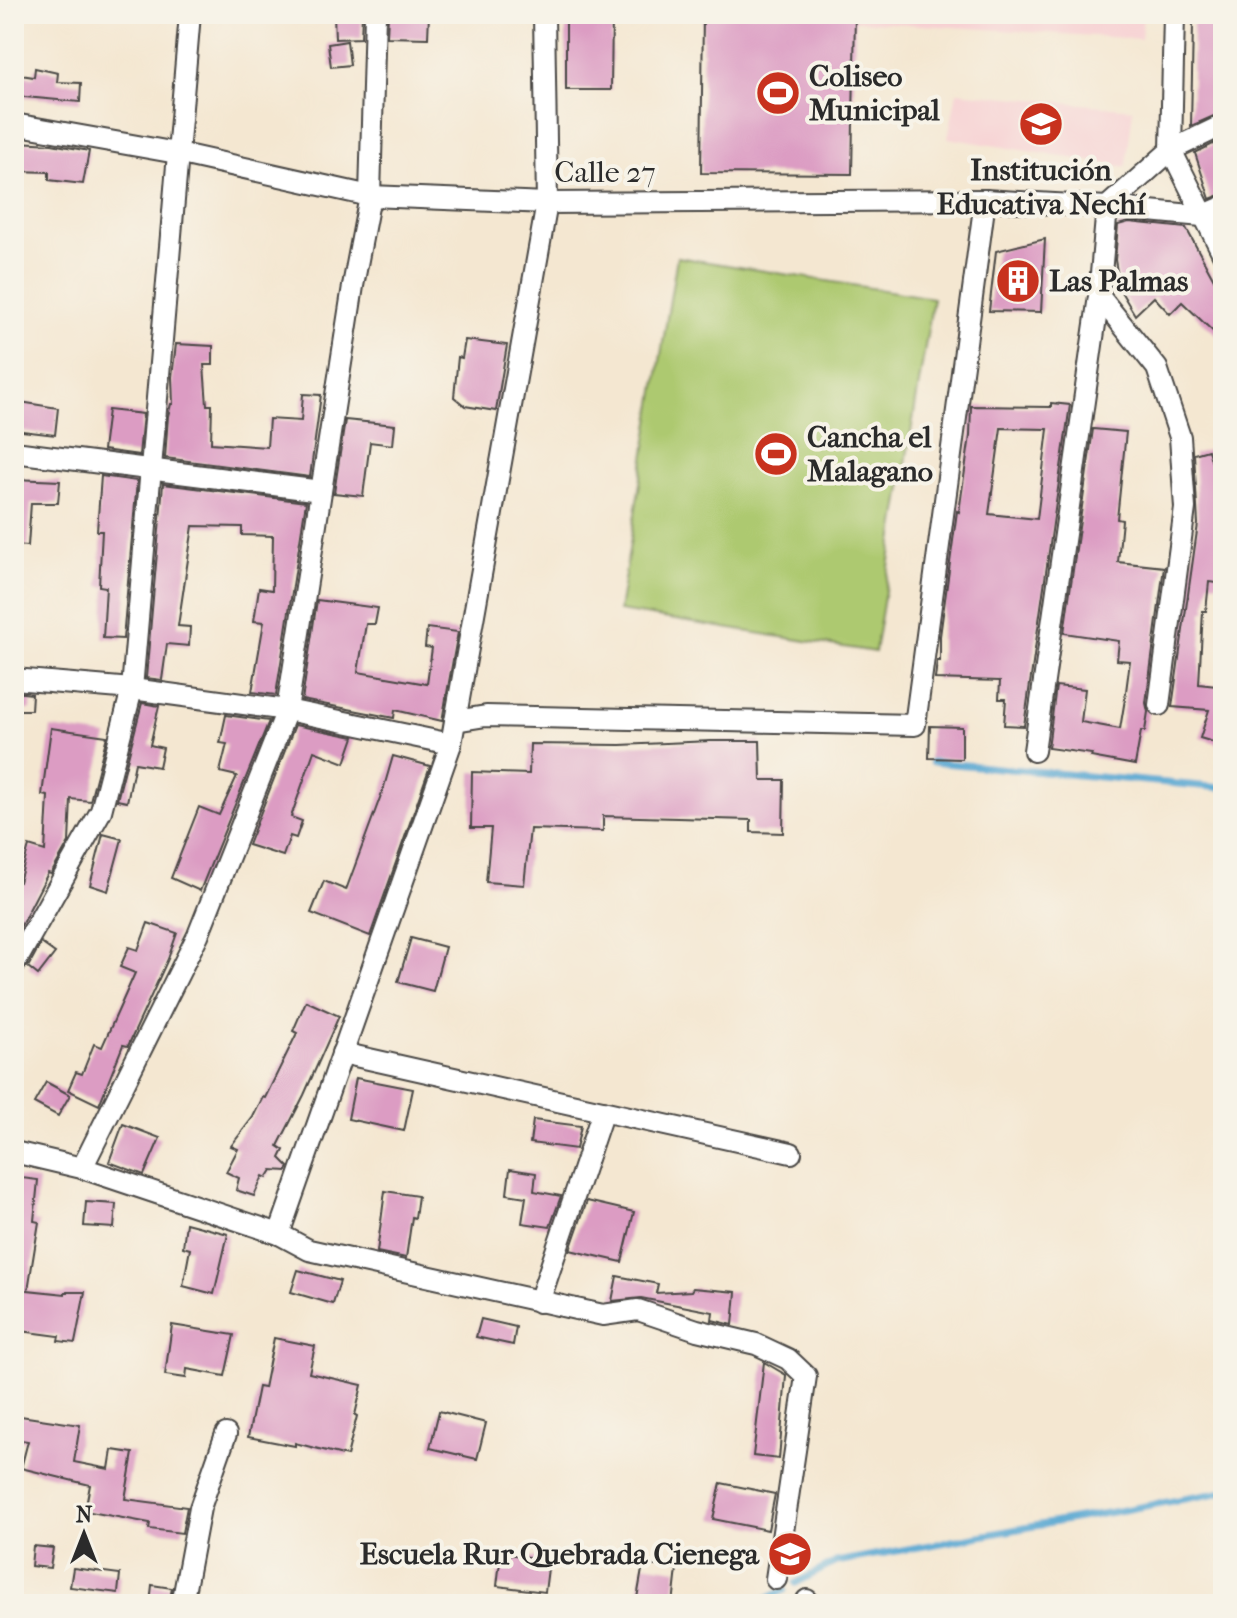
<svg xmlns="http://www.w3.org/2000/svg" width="1237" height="1618" font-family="'IM FELL French Canon',serif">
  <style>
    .built { fill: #f7cfd2 }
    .green { fill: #adc96f; stroke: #6c7a4d; stroke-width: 2 }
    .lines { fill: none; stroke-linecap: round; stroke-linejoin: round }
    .stream { stroke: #58a7d2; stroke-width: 7 }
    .building { fill: #dc9cc3; fill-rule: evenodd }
    .street-casing { stroke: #494744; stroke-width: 24 }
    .street { stroke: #fff; stroke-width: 20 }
    .labels { text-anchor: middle; stroke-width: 8; stroke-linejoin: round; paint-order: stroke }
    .poi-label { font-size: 30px; font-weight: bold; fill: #2b2b2b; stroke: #f7f3e8; text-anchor: start }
    .street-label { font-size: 30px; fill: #2b2b2b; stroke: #f7f3e8 }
  </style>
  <rect width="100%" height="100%" fill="#f7f3e8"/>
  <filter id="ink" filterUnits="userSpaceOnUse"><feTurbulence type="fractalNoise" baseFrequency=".0125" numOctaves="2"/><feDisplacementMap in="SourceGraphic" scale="16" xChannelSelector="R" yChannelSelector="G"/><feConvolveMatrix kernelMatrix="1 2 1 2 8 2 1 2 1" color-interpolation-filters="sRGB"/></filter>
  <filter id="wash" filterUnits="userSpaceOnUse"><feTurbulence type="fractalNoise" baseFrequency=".006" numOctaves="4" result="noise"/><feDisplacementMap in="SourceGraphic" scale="32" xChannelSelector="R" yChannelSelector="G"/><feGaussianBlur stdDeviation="1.8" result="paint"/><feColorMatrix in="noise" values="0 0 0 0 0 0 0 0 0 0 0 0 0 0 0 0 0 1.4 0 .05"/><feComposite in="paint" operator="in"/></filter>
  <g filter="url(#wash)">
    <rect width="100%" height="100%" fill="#f4e7d1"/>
    <g class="built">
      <path d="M746,14H1143L1141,39Z"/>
      <path d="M957,92L1133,109L1126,167L948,138Z"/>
    </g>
    <path class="green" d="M677,257L933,298L875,652L619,611Z"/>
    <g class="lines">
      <g class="stream">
        <path d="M932,762L1223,788"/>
        <path d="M796,1583L836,1562L1223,1492"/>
        <path d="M757,1604L784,1590"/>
      </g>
    </g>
    <g id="blocks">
      <g class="building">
        <path d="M334,14H362L361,38L335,39Z"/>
        <path d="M388,14H429L428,38L387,37Z"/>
        <path d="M566,14H612L611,90H566Z"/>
        <path d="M703,14H855L852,174L701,173Z"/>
        <path d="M1223,21V112L1191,126L1193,23Z"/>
        <path d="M347,41L350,65L331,67L328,44Z"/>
        <path d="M35,68L58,73L57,82L81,83L80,102L14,96V74L34,77Z"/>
        <path d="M1223,139V194L1210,199L1195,153Z"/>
        <path d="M18,142L52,144L89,151L83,184L49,180V172L16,171Z"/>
        <path d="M1129,222L1186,228L1223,296V341L1182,302L1170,314L1154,297L1135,315L1120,290L1115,260L1118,225Z"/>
        <path d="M1045,239L1041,312L989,311L996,251Z"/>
        <path d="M465,340L507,345L496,411L465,406L454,397L458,357L462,358Z"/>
        <path d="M176,344L213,346V365H204L207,405H212L211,443L267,447L269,419L301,421L303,394L321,395L310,477L165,458L168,416L171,404H173L172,377Z"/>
        <path d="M14,401L58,408L55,435L14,430Z"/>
        <path d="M1051,403L1070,405L1024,726L1004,725L1006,699H999L1000,681L935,679L937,661H940V636L957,511L959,512L970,436L971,406L1051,407ZM1001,428L1048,429L1037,519L989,514Z"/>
        <path d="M108,410L143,414L139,455L103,450Z"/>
        <path d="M345,420L395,425L393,445L370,442L363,496L334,493Z"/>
        <path d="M1093,429L1126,432L1117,519L1122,520L1118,562L1164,567L1146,703L1148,712L1145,731H1141L1135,765L1091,757L1092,754L1048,748L1056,686L1085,689L1081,722L1120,729L1125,699L1130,661L1117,660L1119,641L1064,633Z"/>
        <path d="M1208,450L1221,492L1223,557H1220L1217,583L1209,582L1206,611H1203L1199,684L1216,686L1219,679H1223V745L1200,738L1209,710L1172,707L1198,524L1194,454Z"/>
        <path d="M101,476L137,481L123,639L103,638L106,587L99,586L102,531H97Z"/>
        <path d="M14,479L60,481L58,503H31L28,546L14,545Z"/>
        <path d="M163,484L306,502L276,695L252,692L264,622L254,621L259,588L272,590L273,536L242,535V527L193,526L178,626L190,627L189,646L167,644L162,680L146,678Z"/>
        <path d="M317,600L378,608L375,624H366L358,672L427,684L432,648L425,647L427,628L458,632L442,721L395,710L394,718L302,700Z"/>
        <path d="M14,692L32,694L31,710H14Z"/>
        <path d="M142,703L159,706L150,745L163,748L159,767L135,763L127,802L117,800Z"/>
        <path d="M226,715L269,721L200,891L171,878L199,807L219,815L237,776L220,772L227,744L220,743Z"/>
        <path d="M295,725L354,737L345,763L314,751L291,817L302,821L296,838L290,836L283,856L248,845Z"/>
        <path d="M930,726L962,727V759L929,758Z"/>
        <path d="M51,728L107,736L90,801L71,799L69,842L51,874L48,873L14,939V880L19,882L29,846L45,851L48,796L42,795Z"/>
        <path d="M711,741H760L761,780H784L783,833L751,832V820L603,816V831L530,829L524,885L486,882L491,828H471L472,772L529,774L530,744L620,745Z"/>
        <path d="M393,756L430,766L370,936L311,913L324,881L346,890L384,787Z"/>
        <path d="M103,834L122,839L108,891L90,885Z"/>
        <path d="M148,923L177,933L168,959L128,1046L123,1045L99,1105L68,1090L76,1072L82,1074L94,1044L102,1047L135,973L120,967L129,947L138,950Z"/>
        <path d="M411,938L445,947L433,991L398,982Z"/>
        <path d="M41,943L55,953L38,975L28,967Z"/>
        <path d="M306,1001L339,1016L304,1095L278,1146L284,1150L280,1158L289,1167L287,1171L272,1170L267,1178L263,1176L254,1196L236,1190L239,1178L226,1172L238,1149L231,1146L253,1117L263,1097L265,1098L297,1033L293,1031Z"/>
        <path d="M356,1078L413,1089L404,1131L348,1119Z"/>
        <path d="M46,1082L70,1095L58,1116L34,1103Z"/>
        <path d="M533,1120L581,1126L576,1149L530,1143Z"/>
        <path d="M123,1124L160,1138L144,1175L109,1162Z"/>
        <path d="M510,1169L536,1173L534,1191L561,1196L550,1227L522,1223L526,1197L507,1194Z"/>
        <path d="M14,1177L38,1180L34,1221L39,1222L28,1290L65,1294V1292H85L75,1343L58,1341L59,1336L14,1330Z"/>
        <path d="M385,1191L418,1196L415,1218L412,1217L406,1258L377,1252Z"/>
        <path d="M587,1201L634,1212L622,1262L570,1250Z"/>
        <path d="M86,1202L116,1204L114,1228L84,1226Z"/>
        <path d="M186,1223L228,1234L214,1294L183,1286L190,1249L183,1247Z"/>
        <path d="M298,1270L340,1281L333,1304L291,1292Z"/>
        <path d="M617,1276L658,1284L656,1293L691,1291L693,1288L736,1292L733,1325L712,1320L713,1312L641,1298L612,1301Z"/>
        <path d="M481,1319L516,1327L513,1345L476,1337Z"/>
        <path d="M172,1325L234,1335L225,1376L187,1369L186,1378L165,1375Z"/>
        <path d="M274,1338L315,1346L309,1373L362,1385L355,1415L357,1416L347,1456L295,1443V1446L248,1437L258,1387L264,1388Z"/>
        <path d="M764,1362L786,1375L779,1459L753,1456Z"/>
        <path d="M439,1411L486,1423L477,1459L430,1448Z"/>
        <path d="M14,1415L80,1425L74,1462L109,1469L112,1450L133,1453L125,1499L187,1507L182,1533L149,1529L150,1523L85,1511L90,1485L21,1468L28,1441L14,1439Z"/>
        <path d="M721,1483L775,1494L768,1530L713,1519Z"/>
        <path d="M33,1546L53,1548L50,1568L31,1566Z"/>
        <path d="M501,1553L549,1560L545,1592L497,1586Z"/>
        <path d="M643,1564L677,1569L673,1604H636Z"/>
        <path d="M73,1568L120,1574L118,1593L70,1587Z"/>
        <path d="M152,1585L172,1588L169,1604H150Z"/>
      </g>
    </g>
  </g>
  <g filter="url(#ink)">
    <use href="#blocks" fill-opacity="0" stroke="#494744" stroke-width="2"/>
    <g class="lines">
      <g class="street-casing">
        <g id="street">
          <path d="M1174,14L1171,150L1223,254"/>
          <path d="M14,124L177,153L370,196L547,203L985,200L1107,207L1202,216L1223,207"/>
          <path d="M1099,296L1157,368L1180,437L1185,508L1159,705"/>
          <path d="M14,452L321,491"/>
          <path d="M14,679L132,689L287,710L451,744"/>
          <path d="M455,721L486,716L915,725L985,200"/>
          <path d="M1034,751L1099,296L1107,207L1171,150L1223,125"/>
          <path d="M14,965L101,811L132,689L190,14"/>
          <path d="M342,1053L791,1153"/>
          <path d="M14,1152L82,1168L279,1234L309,1250L603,1315L638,1310L697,1330L756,1344L788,1359L806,1376L776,1579"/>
          <path d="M82,1168L198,935L287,710L353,286L370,196L375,14"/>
          <path d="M279,1234L451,744L547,203L544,14"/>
          <path d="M539,1302L603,1111"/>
          <path d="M182,1604L200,1508L226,1434"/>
          <path d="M807,1604V1600"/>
        </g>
      </g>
      <use href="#street" class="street"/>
    </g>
  </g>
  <defs>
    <g id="stadium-disc" transform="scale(2.3)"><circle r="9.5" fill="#c8321e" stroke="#f7f3e8"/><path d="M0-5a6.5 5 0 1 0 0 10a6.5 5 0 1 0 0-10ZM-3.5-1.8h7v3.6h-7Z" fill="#fff"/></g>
    <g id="school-disc" transform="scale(2.3)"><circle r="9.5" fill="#c8321e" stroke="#f7f3e8"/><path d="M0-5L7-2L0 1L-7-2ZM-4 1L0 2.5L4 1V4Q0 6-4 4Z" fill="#fff"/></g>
    <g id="building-disc" transform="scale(2.3)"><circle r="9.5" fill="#c8321e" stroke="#f7f3e8"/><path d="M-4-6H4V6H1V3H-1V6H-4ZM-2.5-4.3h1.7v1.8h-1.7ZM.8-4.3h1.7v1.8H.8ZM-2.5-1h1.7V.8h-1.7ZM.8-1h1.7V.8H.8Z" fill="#fff"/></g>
  </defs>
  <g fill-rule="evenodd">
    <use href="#stadium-disc" x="778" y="93"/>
    <use href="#school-disc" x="1041" y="124"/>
    <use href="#building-disc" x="1018" y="281"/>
    <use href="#stadium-disc" x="776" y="454"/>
    <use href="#school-disc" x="790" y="1554"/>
  </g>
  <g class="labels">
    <g class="poi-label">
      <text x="809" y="86">Coliseo<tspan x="809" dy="34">Municipal</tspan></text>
      <text x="1041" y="180" text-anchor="middle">Institución<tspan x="1041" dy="34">Educativa Nechí</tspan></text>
      <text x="1049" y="291">Las Palmas</text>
      <text x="807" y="447">Cancha el<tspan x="807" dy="34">Malagano</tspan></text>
      <text x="759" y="1564" text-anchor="end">Escuela Rur Quebrada Cienega</text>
    </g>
    <g class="street-label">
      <text x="605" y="182">Calle 27</text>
    </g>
  </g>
  <rect width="1237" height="1618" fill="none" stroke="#f7f3e8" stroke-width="48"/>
  <g transform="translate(84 1534)" stroke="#f7f3e8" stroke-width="6" paint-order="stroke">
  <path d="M0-6L14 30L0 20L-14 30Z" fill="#2b2b2b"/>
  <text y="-12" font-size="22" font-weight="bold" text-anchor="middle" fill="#2b2b2b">N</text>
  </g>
</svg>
